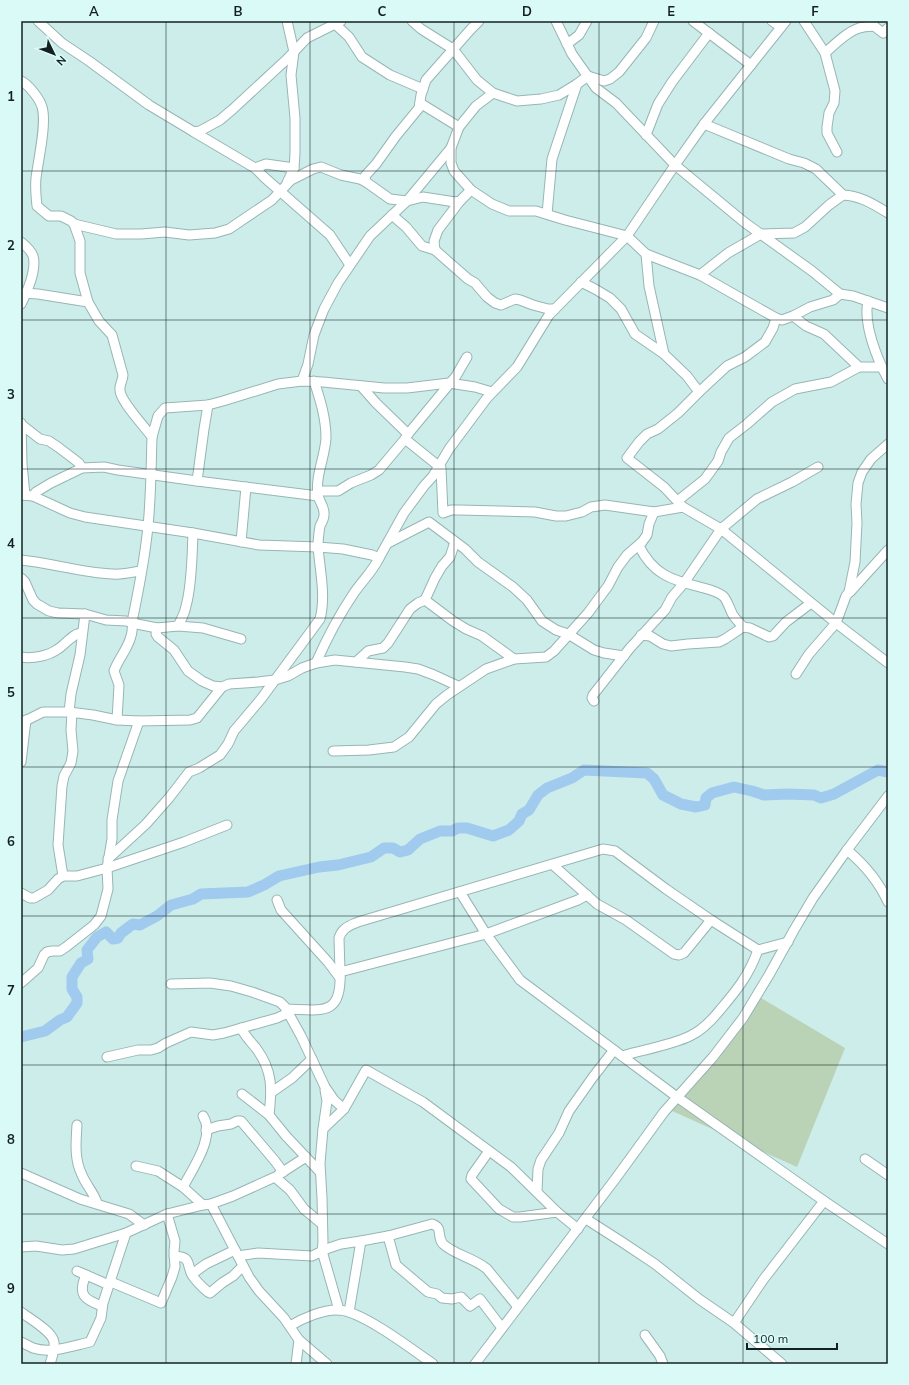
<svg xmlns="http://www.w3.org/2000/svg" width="909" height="1385" font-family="Mulish,sans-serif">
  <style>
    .green { fill: #bad2b5 }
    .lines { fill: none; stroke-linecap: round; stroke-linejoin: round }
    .river { stroke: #a0caee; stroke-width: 11 }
    .minor-casing { stroke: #97b5b4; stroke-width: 11 }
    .minor { stroke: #fff; stroke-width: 9 }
    .grid { fill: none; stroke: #142020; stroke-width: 1; stroke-opacity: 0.55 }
    .neatline { fill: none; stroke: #142020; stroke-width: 1.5 }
    .grid-label { font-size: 13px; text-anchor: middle; font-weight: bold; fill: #142020 }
  </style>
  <rect width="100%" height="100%" fill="#cdedeb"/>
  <path class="green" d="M761,998L845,1048L797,1167L670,1110Z"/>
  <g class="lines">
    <path class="river" d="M21,1037L45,1031L60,1020L67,1017L77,1003V997L72,989V977L81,963L88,959L87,950L97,937L106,932L113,939L118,938L121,933L133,924L140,925L157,916L171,905L193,899L201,894L248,892L264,885L279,876L319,867L338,865L371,857L384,848H393L400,852L408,850L420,839L440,831H452L458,828H467L493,836L509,830L519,821L522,814L529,810L538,795L547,788L572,778L584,770L647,773L654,779L663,795L681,804L696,807L705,805L706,798L712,793L734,787L752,791L764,795L788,794L814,795L821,798L834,794L878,770L888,772"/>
    <g class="minor-casing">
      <g id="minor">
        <path d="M38,21L62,43L89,61L149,105L194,132L200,131L220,120L233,109L286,60L307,38L341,21"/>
        <path d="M287,21L294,52L291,75L295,118V153L294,168L287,183"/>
        <path d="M412,21L421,29L453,49L477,80L493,93L517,101L541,99L559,95L577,84"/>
        <path d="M556,21L572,54L596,88L616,103L675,165L744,222L812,271L840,294"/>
        <path d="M693,21L751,65"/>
        <path d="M772,21L781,27"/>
        <path d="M804,21L825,53L835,91L834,103L829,113L827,127V133L837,152"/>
        <path d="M872,21L874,26L883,33L888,28"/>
        <path d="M335,24L349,37L362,57L390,75L423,89"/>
        <path d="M567,44L579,35L587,21"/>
        <path d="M825,53C835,44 851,28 864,27C868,26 870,27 874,26"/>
        <path d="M21,81C28,84 40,99 42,107C47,123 38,161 36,178C35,188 36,197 37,206L49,216H61L71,221L74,224L80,241V273L88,302L99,321L112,335L123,375C123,380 119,385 120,390C120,401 145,427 152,437C151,467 151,497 148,526C145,557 139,588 133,617C132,623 133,630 131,636C128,649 118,659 114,671L119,685L117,720"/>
        <path d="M493,93L476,106L459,127L451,148V163L454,171L471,190L492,204L509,211H536L565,220L627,236L646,254L700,275L728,253L761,234L794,233L805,227L829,205L843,195"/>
        <path d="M420,103L459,127"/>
        <path d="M704,124L789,159L804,163L816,169L843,195C861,196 873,204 888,213"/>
        <path d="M194,132L255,168L265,178L330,235L350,265"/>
        <path d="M646,135L658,104L672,82L709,33"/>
        <path d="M451,148L407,201L390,199L366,182L365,176L376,164L396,136L419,108L421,95L426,80L471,29L479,21"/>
        <path d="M255,168L266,164L294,168"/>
        <path d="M547,214L552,159L577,84L588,76L604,81L610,79L619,72L646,38L654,21"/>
        <path d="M392,215L406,227L422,246L435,250L468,279L475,283L487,297L495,303L501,305L515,299L520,300L533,305L548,309H555"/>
        <path d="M74,224L116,234H141L165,232L189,235L215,233L229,229L272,200L291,180L313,169L321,167L341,175L360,179L366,182"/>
        <path d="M21,242C26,246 31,250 33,256C37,269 27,293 21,304"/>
        <path d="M435,250L434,241L438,230L460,201"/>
        <path d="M646,254L649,286L664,354L687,376L699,392L678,413L658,429L647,434L639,442L627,458L664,487L683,507"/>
        <path d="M700,275L776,318L782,320L793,316L810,307L833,300L840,294L853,296L888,308"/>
        <path d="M581,282L595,289L610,298L621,309L635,334L664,354"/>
        <path d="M22,293L38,294L88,302"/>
        <path d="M868,301C863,324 877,359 888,379"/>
        <path d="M793,316L806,326L824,334L859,367"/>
        <path d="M302,381L308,364L314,335L324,309L338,283L370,236L407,201L423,197L455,202L460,201L471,190"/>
        <path d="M361,386L376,403L408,434"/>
        <path d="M699,392L727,366L745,357L765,342L773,328L776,318"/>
        <path d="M21,423L22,464L25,495"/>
        <path d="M22,425L40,439L49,441L58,447L79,463L82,468"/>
        <path d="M152,437L158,416L165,408L208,405L223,401L278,384L302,381L323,382L384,388H407L449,383L475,387L492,392"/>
        <path d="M405,439L441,468L443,513L451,510H459L535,512L556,516H566L582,512L591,507L605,505L654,512L683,507L721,529L757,499L792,482L818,467"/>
        <path d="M197,481L204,429L208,405"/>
        <path d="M318,491H338L351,483L371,475L379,470L405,439L408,434L456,376L467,357"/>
        <path d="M21,495L33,496L70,513L85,517L193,533L259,545L318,547L343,549L372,555L379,558L404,513L424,486L433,476L449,449L487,398L517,367L549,315L627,236L675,165L704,124L786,21"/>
        <path d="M33,496L36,492L51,483L82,468L104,467L118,470L197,481L318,496"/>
        <path d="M677,500L680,499L705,479L718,461L721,452L729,438L747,424L772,402L795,389L831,382L859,367H881"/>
        <path d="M241,542L246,487"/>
        <path d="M455,542L450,557L442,566L435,578L425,600L453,621L466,629L482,636L514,659"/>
        <path d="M388,543L429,522L465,549L478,562L513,587L527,600L542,621L556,630L568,634L594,650L604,653L624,656"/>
        <path d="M639,546C653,574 671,580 700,587C707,589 717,591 723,596C727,599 730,610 733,615C736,620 740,623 743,627"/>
        <path d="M21,560C52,563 82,573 113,574C122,575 132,572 141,571"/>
        <path d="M21,578L25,582L33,600L37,604L49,611L58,613L85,614L106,620L126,621L137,624L157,628L156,634L158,637L174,650L188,671L202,681L213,686L222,687L229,684L258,682L275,680L288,676L302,668L316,663L335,660L405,667L418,669L434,675L458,686"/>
        <path d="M850,592L888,550"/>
        <path d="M178,626L203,628L241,639"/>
        <path d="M157,628L178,626C181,620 185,613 186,606C192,585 192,555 193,533"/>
        <path d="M641,635L650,636L663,644L671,646L688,644L719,642L725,639L743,627L750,628L769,637L773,636L786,622L811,603"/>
        <path d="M21,657C33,659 48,656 58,649C66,644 73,633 82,633"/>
        <path d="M356,662L368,651L383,648L388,643L410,609L418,603L425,600"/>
        <path d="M316,663C327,638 339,615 354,593C362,581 373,571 379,558"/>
        <path d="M796,674L809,654L836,623L846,596L849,592L855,562L857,523L856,504L858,483L862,472L871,459L888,444"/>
        <path d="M594,701L592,698L593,695L630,648L665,610L672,597L684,583L721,529L836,623L888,663"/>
        <path d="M69,712L71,694L80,655L85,614"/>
        <path d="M21,723L43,712H69L93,715L117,720L139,721"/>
        <path d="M333,751L369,750L394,747L409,737L436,704L447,695L486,669L514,659L546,657L554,651L588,613L608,586L618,567L627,555L642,542L647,535L649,524L654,512"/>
        <path d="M21,762L26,720"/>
        <path d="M847,850C865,865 878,880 888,902"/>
        <path d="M108,859L146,824L169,798L189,772L199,768L220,755L228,744L234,731L261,699L320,619C326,596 320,571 318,547C318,540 319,532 320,526C322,522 324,519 324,515C325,507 319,502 318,495C315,476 325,457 326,438C326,418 320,399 314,381"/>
        <path d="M553,865L597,904L626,920L674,954L679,955L684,953L711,920"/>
        <path d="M63,876L58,845L62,786L64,776L71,763L73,751L71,730L72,712"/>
        <path d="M460,892L486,934L520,980L677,1097L824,1201L888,1244"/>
        <path d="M21,893L30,898H34L48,890L58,879L63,876H77L107,868L184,842L227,825"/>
        <path d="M587,895L578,900L486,934L340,972L339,938C342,928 349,926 358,922L603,849L615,851L666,889L711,920L758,950L788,942"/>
        <path d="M277,900L281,910L328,962L340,978"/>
        <path d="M21,983L38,968L44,955L47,952L52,951H60L66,947L94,925L101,916L108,889L107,868L112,839V820L118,781L139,721L190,720L197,718L222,687"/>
        <path d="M171,984L210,983L231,986L252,992L280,1002L285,1007L301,1036L325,1087L334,1100L344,1109"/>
        <path d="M286,1009C322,1010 342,1017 340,972"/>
        <path d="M241,1028C245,1036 251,1042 256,1048C273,1071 272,1089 269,1115"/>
        <path d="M622,1056C645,1049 669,1046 690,1036C703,1030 712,1020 720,1010C737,990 749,975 758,950"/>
        <path d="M107,1057L138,1050H151L158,1048L166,1043L191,1032L213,1035L224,1033L277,1018L288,1013"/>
        <path d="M272,1092L292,1078L312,1059"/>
        <path d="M242,1094L269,1115L286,1136L320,1172"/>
        <path d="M77,1125C76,1142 74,1159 82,1175C86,1185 94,1193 97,1203"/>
        <path d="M323,1129L327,1101L325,1090"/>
        <path d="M206,1130L218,1126L231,1124L237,1121H241L275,1161L283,1172"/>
        <path d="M489,1151L472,1175L471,1179L499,1209L513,1217H520L557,1212"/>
        <path d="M865,1159L888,1175"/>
        <path d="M136,1166L158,1171L183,1187L203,1205"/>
        <path d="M21,1173L80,1199L129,1214L144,1225"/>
        <path d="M278,1175L306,1157"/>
        <path d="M183,1187C193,1168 216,1136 203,1116"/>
        <path d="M537,1192L538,1169L541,1160L559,1133L569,1111L593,1077L614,1050"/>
        <path d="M211,1204L249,1277L259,1291L284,1318L299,1340L327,1364"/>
        <path d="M586,1219L622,1242L655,1264L699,1299L734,1323L782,1364"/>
        <path d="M388,1236L396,1265L428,1292L437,1294L442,1298L452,1299L461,1297L470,1306L480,1299L502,1328"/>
        <path d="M361,1241L388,1236L432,1224C444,1228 436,1236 443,1244C455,1255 474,1258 487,1269L518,1307"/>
        <path d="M21,1247L36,1246L62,1250L74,1249L126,1233L167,1214L203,1205L211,1204L233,1196L275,1177L290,1190L304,1209L322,1224"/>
        <path d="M174,1256C192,1257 186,1263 192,1275C196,1281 202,1287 208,1292L210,1293L222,1283L233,1276L243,1266"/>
        <path d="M238,1256L258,1253L312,1256L329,1248L341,1244L361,1241L349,1312"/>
        <path d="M77,1271L109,1285"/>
        <path d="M192,1274L206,1264L235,1250"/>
        <path d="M86,1275C77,1295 85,1300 102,1306"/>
        <path d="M111,1282L161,1303L172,1277L175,1267L174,1251L175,1241L167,1214"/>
        <path d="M339,1310L322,1251L323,1242L322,1198L320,1163L323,1129L344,1109L366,1070L423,1102L511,1167L557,1212L578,1229"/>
        <path d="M21,1312C30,1319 52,1331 54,1342C55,1348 52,1358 50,1364"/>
        <path d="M734,1323L763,1280L824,1201"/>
        <path d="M290,1326C303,1318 324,1309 339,1310C362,1311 413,1350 433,1364"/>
        <path d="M645,1335L660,1356L663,1364"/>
        <path d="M21,1342C25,1344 29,1346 33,1348C50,1354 72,1346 90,1342L101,1318L103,1303L126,1233"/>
        <path d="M296,1364L299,1340"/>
        <path d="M475,1364L616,1178L664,1112L713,1057L743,1018L769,975L794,930L813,898L847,850L888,796"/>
      </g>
    </g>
    <use href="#minor" class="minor"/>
  </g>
  <path class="grid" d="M166,21V1364M310,21V1364M454,21V1364M599,21V1364M743,21V1364M21,171H888M21,320H888M21,469H888M21,618H888M21,767H888M21,916H888M21,1065H888M21,1214H888"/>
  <rect width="909" height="1385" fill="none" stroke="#dafaf8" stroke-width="44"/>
  <g transform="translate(54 54) rotate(133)" stroke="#dafaf8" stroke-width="3" paint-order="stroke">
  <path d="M0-3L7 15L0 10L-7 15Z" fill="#142020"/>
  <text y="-6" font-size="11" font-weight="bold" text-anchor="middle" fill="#142020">N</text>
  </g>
  <path d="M747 1343v6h90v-6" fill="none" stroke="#142020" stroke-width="2"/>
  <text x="753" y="1343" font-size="12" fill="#142020" stroke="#dafaf8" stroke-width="3" paint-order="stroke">100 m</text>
  <rect x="22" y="22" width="865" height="1341" class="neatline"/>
  <g class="grid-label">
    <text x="94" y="16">A</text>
    <text x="238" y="16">B</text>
    <text x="382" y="16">C</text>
    <text x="527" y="16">D</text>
    <text x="671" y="16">E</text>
    <text x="815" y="16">F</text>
    <text x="11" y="101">1</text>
    <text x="11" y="250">2</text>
    <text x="11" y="399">3</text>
    <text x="11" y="548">4</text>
    <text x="11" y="697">5</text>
    <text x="11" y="846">6</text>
    <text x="11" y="995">7</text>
    <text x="11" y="1144">8</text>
    <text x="11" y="1293">9</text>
  </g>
</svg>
